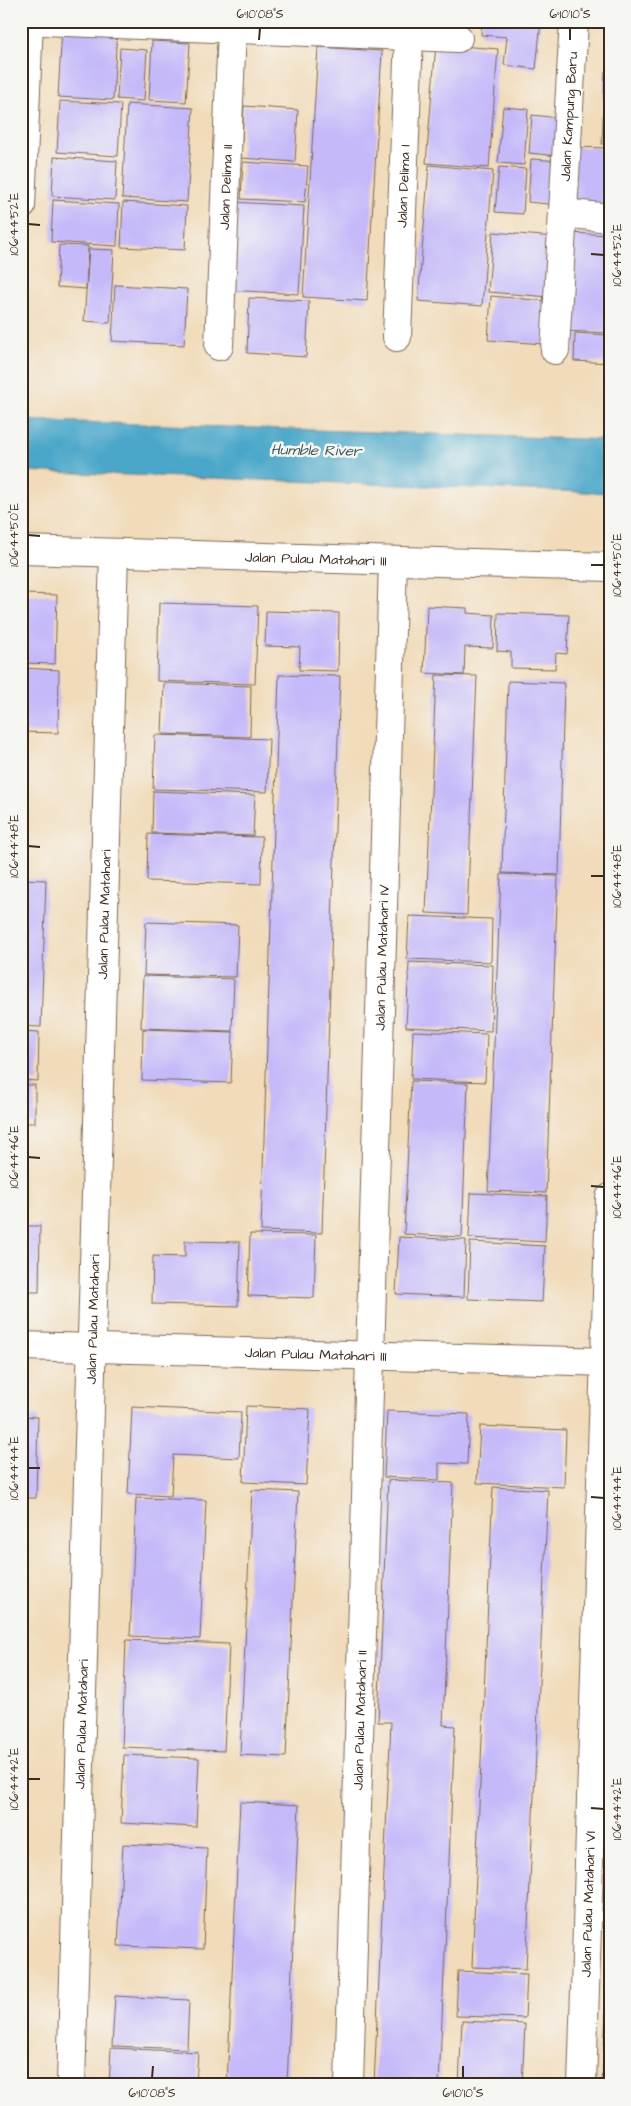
<svg xmlns="http://www.w3.org/2000/svg" width="631" height="2106" font-family="'Architects Daughter',sans-serif">
  <style>
    .water { fill: #4ba7c9; stroke: #436874 }
    .building { fill: #c5b9f9 }
    .lines { fill: none; stroke-linecap: round; stroke-linejoin: round }
    .street-casing { stroke: #7b6855; stroke-width: 30 }
    .street { stroke: #fff; stroke-width: 28 }
    .ticks { fill: none; stroke: #3b2a1e; stroke-width: 2 }
    .labels { text-anchor: middle; stroke-width: 5; stroke-linejoin: round; paint-order: stroke }
    .street-label { font-size: 14px; fill: #3b2a1e; stroke: #f6f6f2 }
    .water-label { font-size: 15px; font-style: italic; fill: #415c62; stroke: #f6f6f2 }
    .neatline { fill: none; stroke: #3b2a1e; stroke-width: 2 }
    .ticks-label { font-size: 12px; text-anchor: middle; fill: #3b2a1e }
  </style>
  <rect width="100%" height="100%" fill="#f6f6f2"/>
  <filter id="ink" filterUnits="userSpaceOnUse"><feTurbulence type="fractalNoise" baseFrequency=".02" numOctaves="2"/><feDisplacementMap in="SourceGraphic" scale="10" xChannelSelector="R" yChannelSelector="G"/><feConvolveMatrix kernelMatrix="1 2 1 2 8 2 1 2 1" color-interpolation-filters="sRGB"/></filter>
  <filter id="wash" filterUnits="userSpaceOnUse"><feTurbulence type="fractalNoise" baseFrequency=".0096" numOctaves="4" result="noise"/><feDisplacementMap in="SourceGraphic" scale="20" xChannelSelector="R" yChannelSelector="G"/><feGaussianBlur stdDeviation="1.12" result="paint"/><feColorMatrix in="noise" values="0 0 0 0 0 0 0 0 0 0 0 0 0 0 0 0 0 1.4 0 .05"/><feComposite in="paint" operator="in"/></filter>
  <g filter="url(#wash)">
    <rect width="100%" height="100%" fill="#f1dbba"/>
    <path class="water" d="M21,420L610,440V493L21,471Z"/>
    <g id="blocks">
      <g class="building">
        <path d="M482,21H541L536,69L504,65L507,37L481,35Z"/>
        <path d="M62,28L117,31L113,100L58,97Z"/>
        <path d="M152,41L190,43L186,102L149,100Z"/>
        <path d="M436,44L498,49L489,168L426,163Z"/>
        <path d="M318,47L382,51L367,301L303,297Z"/>
        <path d="M120,48L147,50L144,101L117,99Z"/>
        <path d="M605,71H610V144H602Z"/>
        <path d="M60,101L121,104L118,156L57,152Z"/>
        <path d="M127,104L193,108L187,202L122,198Z"/>
        <path d="M244,106L298,110L295,162L241,158Z"/>
        <path d="M503,107L528,109L524,165L498,163Z"/>
        <path d="M532,115L560,118L557,156L529,153Z"/>
        <path d="M571,147L610,148V205L569,203Z"/>
        <path d="M54,157L117,161L115,200L52,196Z"/>
        <path d="M531,159L562,161L558,205L528,202Z"/>
        <path d="M243,162L308,166L305,202L241,199Z"/>
        <path d="M429,165L493,171L482,306L418,301Z"/>
        <path d="M499,167L526,169L523,214L495,212Z"/>
        <path d="M53,200L119,204L117,246L51,242Z"/>
        <path d="M123,202L187,206L185,250L121,247Z"/>
        <path d="M232,202L304,206L299,294L227,290Z"/>
        <path d="M493,232L555,237L550,297L488,292Z"/>
        <path d="M569,233L610,235V333L564,331Z"/>
        <path d="M59,245L88,246L86,289L57,287Z"/>
        <path d="M89,249L114,250L110,323L84,321Z"/>
        <path d="M115,285L187,289L184,345L112,341Z"/>
        <path d="M491,296L547,301L544,344L488,340Z"/>
        <path d="M249,298L309,301L306,357L247,353Z"/>
        <path d="M575,333L610,335V363L574,361Z"/>
        <path d="M21,594L57,595L55,664L21,663Z"/>
        <path d="M159,603L258,606L255,684L157,681Z"/>
        <path d="M427,606L467,608V613L494,615L493,648L465,647L464,675L424,673Z"/>
        <path d="M266,611L339,613L338,671L299,670L300,647L265,646Z"/>
        <path d="M498,613L569,615L567,654L556,653L555,669L511,668V652L497,651Z"/>
        <path d="M21,668L59,670L58,733L21,732Z"/>
        <path d="M279,675L340,676L322,1233L261,1231Z"/>
        <path d="M436,675L477,676L467,915L426,913Z"/>
        <path d="M508,681L564,683L559,875L502,873Z"/>
        <path d="M164,683L251,686L250,737L162,734Z"/>
        <path d="M155,735L269,739L267,792L153,789Z"/>
        <path d="M153,791L255,795L253,836L152,833Z"/>
        <path d="M148,834L262,837L261,884L147,881Z"/>
        <path d="M501,874L558,876L546,1193L488,1191Z"/>
        <path d="M21,879L46,880L41,1027L21,1026Z"/>
        <path d="M409,916L492,919L491,962L407,959Z"/>
        <path d="M146,922L238,925L236,977L144,975Z"/>
        <path d="M409,962L493,965L491,1031L406,1027Z"/>
        <path d="M143,976L234,979L232,1031L141,1028Z"/>
        <path d="M143,1029L233,1032L231,1083L142,1080Z"/>
        <path d="M21,1031L39,1032L38,1081L21,1080Z"/>
        <path d="M413,1031L487,1034L485,1082L411,1079Z"/>
        <path d="M411,1081L468,1083L462,1237L404,1234Z"/>
        <rect x="21" y="1085" width="14" height="38"/>
        <path d="M471,1193L547,1196L545,1242L469,1238Z"/>
        <path d="M21,1226H40L39,1292H21Z"/>
        <path d="M250,1234L316,1235L314,1298L248,1296Z"/>
        <path d="M399,1237L466,1240L464,1297L396,1294Z"/>
        <path d="M185,1241L240,1242L238,1306L152,1304L153,1256L185,1257Z"/>
        <path d="M470,1242L545,1246L542,1302L468,1299Z"/>
        <path d="M246,1406L310,1409L306,1485L243,1482Z"/>
        <path d="M132,1407L241,1412L239,1458L173,1455L171,1496L128,1494Z"/>
        <path d="M387,1411L469,1414L467,1464L439,1463V1480L384,1477Z"/>
        <path d="M21,1416L38,1417L36,1498H21Z"/>
        <path d="M480,1426L566,1430L564,1487L477,1483Z"/>
        <path d="M388,1480L453,1483L443,1725L455,1726L439,2085H374L391,1722H378Z"/>
        <path d="M493,1487L548,1490L526,1969L472,1967Z"/>
        <path d="M252,1490L298,1492L286,1757L240,1755Z"/>
        <path d="M136,1498L206,1500L200,1639L130,1636Z"/>
        <path d="M126,1640L229,1644L224,1751L122,1747Z"/>
        <path d="M124,1755L199,1758L196,1827L121,1823Z"/>
        <path d="M240,1802L299,1805L287,2085H227Z"/>
        <path d="M123,1844L207,1848L203,1949L118,1946Z"/>
        <path d="M21,1850H26L25,1879H21Z"/>
        <path d="M608,1947L610,2085H602L606,2012Z"/>
        <path d="M458,1971L527,1974L525,2018L456,2016Z"/>
        <path d="M115,1996L189,2000L187,2049L112,2046Z"/>
        <path d="M462,2021L525,2024L522,2085H459Z"/>
        <path d="M111,2048L198,2052L196,2085H109Z"/>
      </g>
    </g>
  </g>
  <g filter="url(#ink)">
    <use href="#blocks" fill-opacity="0" stroke="#7b6855" stroke-width="1"/>
    <g class="lines">
      <g class="street-casing">
        <g id="street">
          <path d="M43,21L458,38"/>
          <path d="M21,206L29,21"/>
          <path d="M563,213L610,218"/>
          <path id="s1" d="M397,337L409,36"/>
          <path id="s2" d="M219,346L232,29"/>
          <path id="s3" d="M555,350L574,21"/>
          <path id="s4" d="M21,550L610,567"/>
          <path id="s5" d="M21,1346L610,1362"/>
          <path id="s6" d="M71,2085L114,553"/>
          <path id="s7" d="M349,2085L393,561"/>
          <path id="s8" d="M582,2085L610,1198"/>
        </g>
      </g>
      <use href="#street" class="street"/>
    </g>
  </g>
  <path class="ticks" d="M259,40L260,28M570,40V28M28,224L40,225M591,254L604,255M28,535L40,536M591,565H604M28,846L40,847M591,876H604M28,1157L40,1158M591,1186L604,1187M28,1468H40M591,1497L604,1498M28,1779H40M591,1808L604,1809M152,2078L153,2066M463,2078V2066"/>
  <g class="labels">
    <g class="street-label">
      <text dy="5" stroke="none"><textPath href="#s3" startOffset="234">Jalan Kampung Baru</textPath></text>
      <text dy="5" stroke="none"><textPath href="#s1" startOffset="151">Jalan Delima I</textPath></text>
      <text dy="5" stroke="none"><textPath href="#s2" startOffset="159">Jalan Delima II</textPath></text>
      <text dy="5" stroke="none"><textPath href="#s4" startOffset="295">Jalan Pulau Matahari III</textPath></text>
      <text dy="5" stroke="none"><textPath href="#s6" startOffset="1171">Jalan Pulau Matahari</textPath></text>
      <text dy="5" stroke="none"><textPath href="#s7" startOffset="1128">Jalan Pulau Matahari IV</textPath></text>
      <text dy="5" stroke="none"><textPath href="#s6" startOffset="766">Jalan Pulau Matahari</textPath></text>
      <text dy="5" stroke="none"><textPath href="#s5" startOffset="295">Jalan Pulau Matahari III</textPath></text>
      <text dy="5" stroke="none"><textPath href="#s7" startOffset="365">Jalan Pulau Matahari II</textPath></text>
      <text dy="5" stroke="none"><textPath href="#s6" startOffset="361">Jalan Pulau Matahari</textPath></text>
      <text dy="5" stroke="none"><textPath href="#s8" startOffset="181">Jalan Pulau Matahari VI</textPath></text>
    </g>
    <g class="water-label">
      <text transform="translate(316 450) rotate(1)" y="5">Humble River</text>
    </g>
  </g>
  <rect width="631" height="2106" fill="none" stroke="#f6f6f2" stroke-width="55"/>
  <rect x="28" y="28" width="576" height="2050" class="neatline"/>
  <g class="ticks-label">
    <text x="260" y="18">6°10'08"S</text>
    <text x="570" y="18">6°10'10"S</text>
    <text transform="translate(14 224) rotate(-90)" y="4">106°44'52"E</text>
    <text transform="translate(617 255) rotate(-90)" y="4">106°44'52"E</text>
    <text transform="translate(14 535) rotate(-90)" y="4">106°44'50"E</text>
    <text transform="translate(617 565) rotate(-90)" y="4">106°44'50"E</text>
    <text transform="translate(14 846) rotate(-90)" y="4">106°44'48"E</text>
    <text transform="translate(617 876) rotate(-90)" y="4">106°44'48"E</text>
    <text transform="translate(14 1157) rotate(-90)" y="4">106°44'46"E</text>
    <text transform="translate(617 1187) rotate(-90)" y="4">106°44'46"E</text>
    <text transform="translate(14 1468) rotate(-90)" y="4">106°44'44"E</text>
    <text transform="translate(617 1498) rotate(-90)" y="4">106°44'44"E</text>
    <text transform="translate(14 1779) rotate(-90)" y="4">106°44'42"E</text>
    <text transform="translate(617 1809) rotate(-90)" y="4">106°44'42"E</text>
    <text x="152" y="2097">6°10'08"S</text>
    <text x="463" y="2097">6°10'10"S</text>
  </g>
</svg>
